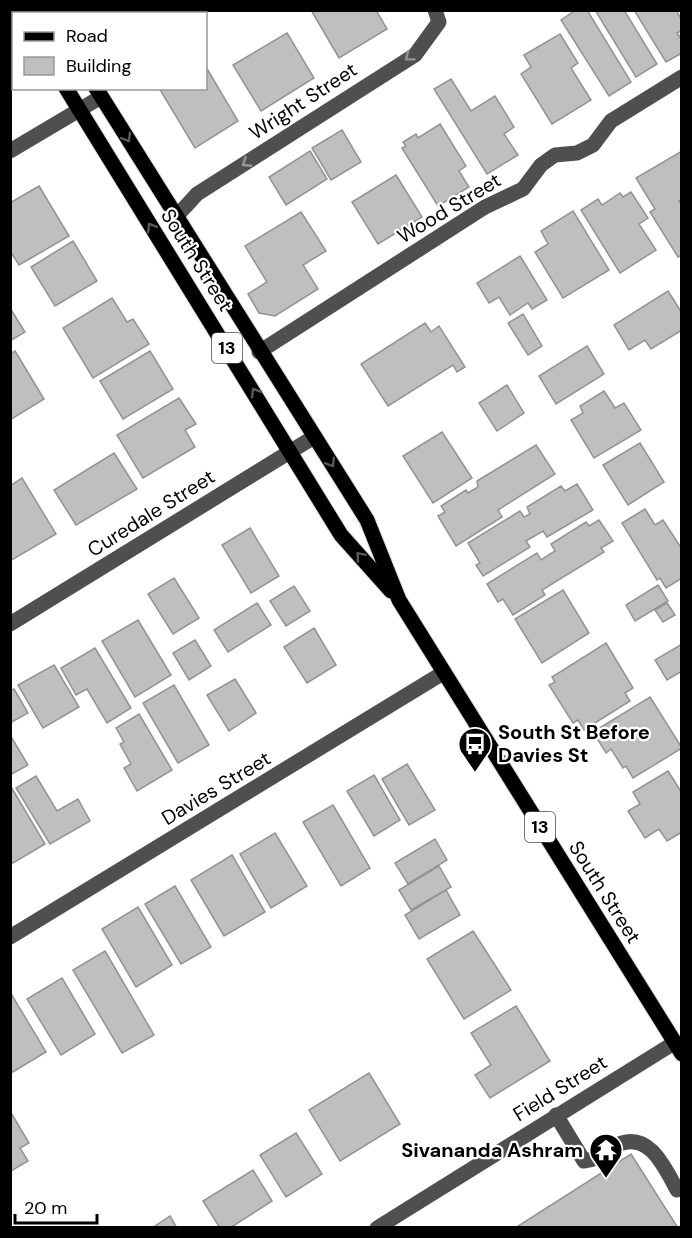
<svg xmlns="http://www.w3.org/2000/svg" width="692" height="1238" font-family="'DM Sans',sans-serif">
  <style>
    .building { fill: #bfbfbf; stroke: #939393; stroke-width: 1.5 }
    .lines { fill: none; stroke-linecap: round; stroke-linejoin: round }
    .major-casing { stroke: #dbdbdb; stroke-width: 17 }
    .minor { stroke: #4f4f4f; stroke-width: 15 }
    .major { stroke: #000; stroke-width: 15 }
    .oneway { stroke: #959595 }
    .oneway2 { stroke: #595959 }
    .labels { text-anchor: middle; stroke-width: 4.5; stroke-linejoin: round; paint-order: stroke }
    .shield { fill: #fff; stroke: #4c4c4c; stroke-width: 1.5 }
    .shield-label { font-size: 18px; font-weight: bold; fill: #000 }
    .street-label { font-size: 20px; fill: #000; stroke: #fff }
    .poi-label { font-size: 20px; font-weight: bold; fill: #000; stroke: #fff; text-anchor: start }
  </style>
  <rect width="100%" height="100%" fill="#fff"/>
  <g class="building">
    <path d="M116,10H172L173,14H114Z"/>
    <path d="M311,10H376L387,29L339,58Z"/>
    <path d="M576,10H587L631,82L609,96L561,20Z"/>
    <path d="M595,10H624L657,64L636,77Z"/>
    <path d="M634,10H676L682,20V30L677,33L682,40V53L666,62Z"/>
    <path d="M287,33L314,78L261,111L233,65Z"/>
    <path d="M560,34L578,63L571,68L591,100L552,124L521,74L531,67L524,55Z"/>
    <path d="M206,67L238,121L195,148L159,88H206Z"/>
    <path d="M451,79L471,111L495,96L514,127L504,134L518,155L487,174L434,89Z"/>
    <path d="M440,124L466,166L459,171L469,187L438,206L402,148L406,146L403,142L416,134L418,138Z"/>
    <path d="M342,130L361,162L331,180L312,148Z"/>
    <path d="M310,151L327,179L286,205L269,177Z"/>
    <path d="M682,151V200L679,201L682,205V255L678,257L650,212L655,209L636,178Z"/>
    <path d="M396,175L422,217L378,244L352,202Z"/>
    <path d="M39,186L69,236L19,265L10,251V203Z"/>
    <path d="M631,192L648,218L639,224L656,250L620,273L581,210L598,199L602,205L620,193L623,197Z"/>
    <path d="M573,211L609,270L563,298L535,252L548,244L541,231Z"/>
    <path d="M301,212L326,251L303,265L318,289L275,316L259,313L248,294L267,282L245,246Z"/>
    <path d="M73,241L97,281L55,306L31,267Z"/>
    <path d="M520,256L547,300L532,309L528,303L510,315L499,297L489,303L477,283Z"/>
    <path d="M668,291L682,313V330L651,349L645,340L629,350L614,325Z"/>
    <path d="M112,298L127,322L133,319L149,344L93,378L63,328Z"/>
    <path d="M10,308L25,332L10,341Z"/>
    <path d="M523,314L542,346L528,355L508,323Z"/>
    <path d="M425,323L431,332L439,326L465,367L457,372L453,365L388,406L361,364Z"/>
    <path d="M587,346L604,374L556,404L539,376Z"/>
    <path d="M15,351L44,399L10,420V354Z"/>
    <path d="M150,351L173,389L123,419L100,381Z"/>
    <path d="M507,385L524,413L497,431L479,403Z"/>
    <path d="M604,391L615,408L624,403L641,430L594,458L571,420L583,413L580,406Z"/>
    <path d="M179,398L196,424L185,430L195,447L143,478L117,435Z"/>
    <path d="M442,432L472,478L433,503L403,456Z"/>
    <path d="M640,443L664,482L628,505L603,465Z"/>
    <path d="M536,445L555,474L498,510L502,517L456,546L438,516L445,512L441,506L466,490L468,493L478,487L477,481Z"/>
    <path d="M114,453L137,489L76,525L54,490Z"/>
    <path d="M22,478L56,534L10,561V486Z"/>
    <path d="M577,484L593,510L547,537L543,531L526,541L530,547L483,576L476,565L480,563L468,543L520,511L524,517L530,514L527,507L561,486L565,491Z"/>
    <path d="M645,509L655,525L663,520L682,549V578L666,588L660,578L657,580L622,523Z"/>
    <path d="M599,520L613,541L601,548L604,552L542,590L545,595L513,615L503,599L498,602L487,584L537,553L541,560L555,551L551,544L586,522L589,526Z"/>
    <path d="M250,528L279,576L251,593L222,545Z"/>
    <path d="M174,578L199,618L173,634L148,594Z"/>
    <path d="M658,585L668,601L635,621L626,605Z"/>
    <path d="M294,586L310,611L286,626L270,601Z"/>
    <path d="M563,590L589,633L542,663L515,619Z"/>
    <path d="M257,603L271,625L228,652L214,630Z"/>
    <path d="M667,603L675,615L663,622L655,610Z"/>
    <path d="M138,620L171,675L135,697L102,641Z"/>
    <path d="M314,628L336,665L307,683L284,647Z"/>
    <path d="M195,640L211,666L189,680L173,653Z"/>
    <path d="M606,643L633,688L625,693L630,701L584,730L578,720L573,723L549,685L555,682L552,677Z"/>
    <path d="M682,644V671L667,680L655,660Z"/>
    <path d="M95,648L131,708L107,723L87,689L76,695L61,668Z"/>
    <path d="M54,665L79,707L43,728L18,685Z"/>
    <path d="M235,679L256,713L229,731L207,695Z"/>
    <path d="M174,685L209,745L178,763L143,703Z"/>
    <path d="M14,689L28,713L10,723V691Z"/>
    <path d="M650,697L682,748L633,778L626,766L623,768L611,749L606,753L593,732Z"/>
    <path d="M139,714L172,770L137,791L124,768L131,764L120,744L124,742L116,728Z"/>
    <path d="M10,735L28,765L10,775Z"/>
    <path d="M407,764L435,810L409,825L382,779Z"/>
    <path d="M668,771L682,793V832L667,841L659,829L645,838L628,811L640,804L633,792Z"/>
    <path d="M374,775L400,820L374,836L347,791Z"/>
    <path d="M36,776L57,811L78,799L90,821L50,844L16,788Z"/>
    <path d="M10,785L45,844L13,863L10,859Z"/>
    <path d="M333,805L370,868L341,886L303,822Z"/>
    <path d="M275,833L307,886L271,908L240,854Z"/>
    <path d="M435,839L447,860L408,884L395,863Z"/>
    <path d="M232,855L265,912L224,936L191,880Z"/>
    <path d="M439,866L451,887L411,910L399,890Z"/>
    <path d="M175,886L211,947L181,964L145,904Z"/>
    <path d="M446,890L460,915L419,939L405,915Z"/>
    <path d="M138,907L172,965L136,987L102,929Z"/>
    <path d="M473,931L511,990L464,1019L427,959Z"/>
    <path d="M105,951L154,1035L122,1053L73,970Z"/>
    <path d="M62,978L95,1034L61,1055L27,999Z"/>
    <path d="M10,992L46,1052L11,1073L10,1072Z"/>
    <path d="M516,1006L550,1061L490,1098L475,1075L491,1065L471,1033Z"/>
    <path d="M369,1073L400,1124L340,1161L309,1110Z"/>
    <path d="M10,1111L29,1143L20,1148L28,1161L11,1171Z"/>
    <path d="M296,1133L322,1174L286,1197L260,1155Z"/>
    <path d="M631,1154L678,1228H515Z"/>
    <path d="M253,1170L272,1201L230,1228H220L203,1201Z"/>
    <path d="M170,1216L177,1228H152Z"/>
  </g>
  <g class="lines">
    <g class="major-casing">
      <g id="major">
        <path d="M17,10L19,14"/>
        <path d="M47,10L49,14"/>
        <path d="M66,88L341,535L391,591"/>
        <path d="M96,88L367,520L399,600L682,1054"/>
      </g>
    </g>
    <g class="minor">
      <path d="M10,151L101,97"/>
      <path d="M175,218L197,194L415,55L439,22L435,10"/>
      <path d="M259,352L485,207L523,189L541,165L555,155L577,153L593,145L611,121L682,77"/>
      <path d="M10,624L314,437"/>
      <path d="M10,937L443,673"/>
      <path d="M556,1115L584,1161C597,1160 606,1151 617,1145C649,1130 665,1168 677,1190"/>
      <path d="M377,1228L674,1043"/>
    </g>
    <use href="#major" class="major"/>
  </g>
  <defs><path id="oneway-chevron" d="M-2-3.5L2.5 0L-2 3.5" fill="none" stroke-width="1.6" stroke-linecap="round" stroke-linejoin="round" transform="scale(1.5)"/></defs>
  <g class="oneway">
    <use href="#oneway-chevron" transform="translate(409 57) rotate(143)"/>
    <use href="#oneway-chevron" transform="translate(246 163) rotate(147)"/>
  </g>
  <g class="oneway2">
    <use href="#oneway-chevron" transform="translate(127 138) rotate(59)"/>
    <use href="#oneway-chevron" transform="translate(151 227) rotate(-122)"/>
    <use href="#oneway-chevron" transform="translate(255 392) rotate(-121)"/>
    <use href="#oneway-chevron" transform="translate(331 463) rotate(58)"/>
    <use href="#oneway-chevron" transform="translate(360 556) rotate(-131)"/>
  </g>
  <defs>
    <g id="bus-pin" transform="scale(1.725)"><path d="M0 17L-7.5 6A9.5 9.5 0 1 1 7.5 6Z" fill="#000" stroke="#fff"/><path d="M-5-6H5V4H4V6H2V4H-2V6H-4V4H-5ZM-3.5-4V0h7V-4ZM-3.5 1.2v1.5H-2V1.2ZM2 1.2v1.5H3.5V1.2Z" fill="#fff"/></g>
    <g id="temple-pin" transform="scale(1.725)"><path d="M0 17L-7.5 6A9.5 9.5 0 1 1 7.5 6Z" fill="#000" stroke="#fff"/><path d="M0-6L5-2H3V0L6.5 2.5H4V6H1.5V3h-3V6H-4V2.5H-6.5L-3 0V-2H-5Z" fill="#fff"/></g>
  </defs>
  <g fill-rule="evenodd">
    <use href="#bus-pin" x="475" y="744"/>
    <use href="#temple-pin" x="606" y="1150"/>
  </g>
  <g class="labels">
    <g class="shield">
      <rect x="212" y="333" width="30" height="30" rx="4.5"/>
      <rect x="525" y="812" width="30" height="30" rx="4.5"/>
    </g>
    <g class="shield-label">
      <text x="227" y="354">13</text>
      <text x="540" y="833">13</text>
    </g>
    <g class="street-label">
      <text transform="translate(303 101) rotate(-33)" y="7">Wright Street</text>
      <text transform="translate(449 208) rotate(-31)" y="7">Wood Street</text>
      <text transform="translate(197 260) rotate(58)" y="7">South Street</text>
      <text transform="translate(151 513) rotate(-32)" y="7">Curedale Street</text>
      <text transform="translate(216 788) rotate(-31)" y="7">Davies Street</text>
      <text transform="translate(605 892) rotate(58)" y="7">South Street</text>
      <text transform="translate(560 1088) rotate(-32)" y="7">Field Street</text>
    </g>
    <g class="poi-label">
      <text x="498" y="739">South St Before<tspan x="498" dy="23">Davies St</tspan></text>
      <text x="583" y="1157" text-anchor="end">Sivananda Ashram</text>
    </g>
  </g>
  <rect width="692" height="1238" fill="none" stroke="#000000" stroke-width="24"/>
  <rect x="12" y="12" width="195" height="78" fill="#ffffff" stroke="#999999" stroke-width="1.5"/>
  <rect x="24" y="32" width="30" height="9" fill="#000000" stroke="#999999" stroke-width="1.5"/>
  <text x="66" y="42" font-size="18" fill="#000000">Road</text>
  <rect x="24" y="57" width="30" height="18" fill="#bfbfbf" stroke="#999999" stroke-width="1.5"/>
  <text x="66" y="72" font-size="18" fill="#000000">Building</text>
  <path d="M15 1214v9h82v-9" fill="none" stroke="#000000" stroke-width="3"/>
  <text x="24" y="1214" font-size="18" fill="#000000" stroke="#ffffff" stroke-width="4.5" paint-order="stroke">20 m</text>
</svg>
